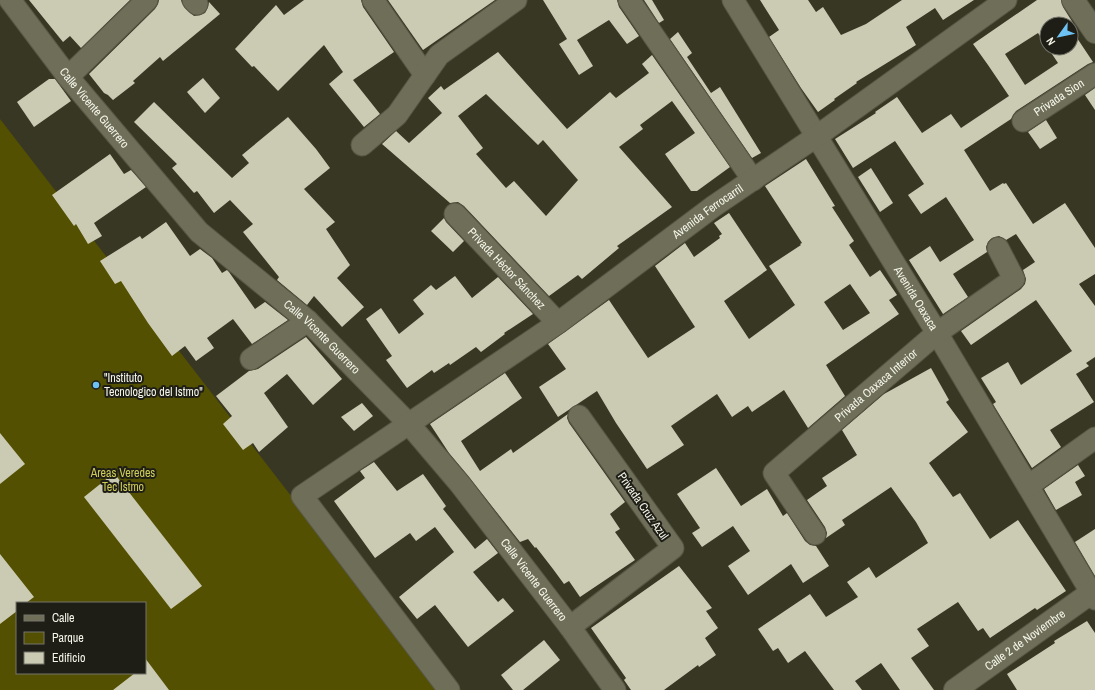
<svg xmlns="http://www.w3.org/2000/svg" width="1095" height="690" font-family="'Archivo Narrow',sans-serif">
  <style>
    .green { fill: #535002; fill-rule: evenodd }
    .building { fill: #cbcbb4; fill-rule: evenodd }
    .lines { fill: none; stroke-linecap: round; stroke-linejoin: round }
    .minor-casing { stroke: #575745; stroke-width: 23 }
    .tertiary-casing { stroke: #575745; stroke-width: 24 }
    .minor { stroke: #6e6e59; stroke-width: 21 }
    .tertiary { stroke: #6e6e59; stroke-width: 22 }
    .poi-dot { fill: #6ec2f3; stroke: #1e1e16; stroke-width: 1.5 }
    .labels { text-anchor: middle; stroke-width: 4; stroke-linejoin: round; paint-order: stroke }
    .street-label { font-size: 12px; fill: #f5f5e9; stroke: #1e1e16 }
    .poi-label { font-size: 12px; fill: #f5f5e9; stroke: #1e1e16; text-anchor: start }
    .park-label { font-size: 12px; fill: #cfcb57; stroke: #1e1e16 }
  </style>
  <rect width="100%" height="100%" fill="#383724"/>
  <path class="green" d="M0,119L441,690H0ZM17,603H145V673H17Z"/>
  <g class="building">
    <path d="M29,0H130L81,48L70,36L63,42Z"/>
    <path d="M159,0H181L182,3L185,8L194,16L200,15L205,13L208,7L209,2L220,14L163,61L160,57L133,81L135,83L113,100L108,95L104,93L89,74L155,9L158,4Z"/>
    <path d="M304,0H361L363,7L394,52L353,80L380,114L364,127L329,84L343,72L324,45L278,91L254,66L252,67L235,49L276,5L284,15Z"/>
    <path d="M388,0H495L423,50Z"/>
    <path d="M543,0H617L619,7L639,36L627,44L609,20L577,40L593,66L579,75L559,44L567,39Z"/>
    <path d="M644,0H652L664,20L659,23Z"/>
    <path d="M760,0H808L816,12L823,7L841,35L866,24L902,0H974L943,20L935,8L906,27L916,45L856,82L857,83L834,99L835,100L818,112L801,88L769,37L779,30Z"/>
    <path d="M1037,0H1061L1063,7L1073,23L1071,24H1047V47L1038,33L1005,54L1025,85L1058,63L1048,48H1071V29L1093,62L1088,64L1016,111L1013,115L1011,119L964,150L990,191L1003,183L1004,184L1006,183L1033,224L1065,203L1095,248V274L1079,284L1095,306V357L1086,363L1089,366L1076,374L1094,402L1050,430L1061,447L1032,468L996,409L993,404L996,402L981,378L1008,362L1021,385L1072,351L1036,300L971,345L961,331L1021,289L1025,284L1026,279L1023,270L1035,262L1016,234L1006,240L999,236L992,238L988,242L986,247L987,252L953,274L968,297L943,314L909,260L930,246L940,262L974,240L946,197L921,214L908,195L924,184L895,141L853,168L835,139L876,113L875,112L897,97L922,133L951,114L961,128L1009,96L988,65L973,44Z"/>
    <path d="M678,32L692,53L687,57L711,93L720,87L761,153L752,158L670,39Z"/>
    <path d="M498,52L567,129L610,92L616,98L649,73L642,64L652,55L730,167L697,191H691L665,154L695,133L672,101L640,125L643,129L619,147L672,207L617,246L619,248L582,279L578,275L549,296L464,206L458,202L450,203L382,144L396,131L409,143L442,113L428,98L441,86L444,90ZM486,94L538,145L543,140L578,180L546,216L514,181L506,188L476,154L483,148L458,116Z"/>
    <path d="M203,78L220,98L205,113L187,92Z"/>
    <path d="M49,79H55L71,101L34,127L17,102Z"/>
    <path d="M1095,88V110L1085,95Z"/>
    <path d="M154,102L232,178L249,163L242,155L288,117L316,149L330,168L304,189L335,222L326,229L350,265L337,278L364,307L342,327L314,296L307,305L277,280L279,277L243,232L253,224L230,200L214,213L197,191L194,193L172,168L177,164L134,122Z"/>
    <path d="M1046,120L1057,138L1040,149L1028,132Z"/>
    <path d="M110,154L124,174L131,170L146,187L94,223L102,236L88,244L76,224L74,226L52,195Z"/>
    <path d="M806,159L835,206L832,207L854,241L849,245L870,277L880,270L897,295L889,300L899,314L826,365L845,396L808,428L784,390L752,412L748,406L732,417L717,394L671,426L684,445L647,469L616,423L597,391L558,417L539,387L566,369L548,344L609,300L648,358L695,327L655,266L685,243L694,257L720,238L719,236L722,234L714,223L729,213L767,270L724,301L749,339L795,305L769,266L801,245L800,244L802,243L765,186ZM850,284L870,313L843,330L824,302Z"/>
    <path d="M871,168L893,203L880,212L858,177Z"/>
    <path d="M444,218L446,222L464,241L453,252L431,231Z"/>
    <path d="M166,222L190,256L200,249L212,258L222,273L227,270L229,272L255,309L265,302L288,320L252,344L233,319L207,338L214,348L196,361L185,346L172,356L148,323L121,281L115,284L100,261L140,236L142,239Z"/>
    <path d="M455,276L472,298L498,277L533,314L504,333L505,334L481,352L476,347L450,365L449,363L434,373L432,370L407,388L386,360L392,356L366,319L381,308L399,334L424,314L413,300L431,285L436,290Z"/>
    <path d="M306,337L342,379L313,405L287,374L264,393L288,427L259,452L253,443L243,450L223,424L232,416L216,396L249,371L258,369Z"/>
    <path d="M931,368L949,400L946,402L968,432L929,463L953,497L960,493L990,539L1018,520L1066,591L1037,610L1035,608L990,638L983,628L978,631L958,602L917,629L929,646L911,658L934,690H900L881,663L855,681L862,690H834L805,651L788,663L778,648L773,651L758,629L810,594L826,617L858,597L847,582L869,567L876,578L928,543L916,522L891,487L842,520L845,525L826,538L827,533L825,527L807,500L827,486L822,478L857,455L842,430L884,394Z"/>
    <path d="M505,373L522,398L461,441L480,471L511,449L513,453L568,414L567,418L569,423L625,502L610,514L620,529L615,532L635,560L580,597L569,581L564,584L553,569L536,547L535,548L528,539L520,542L469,477L449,453L430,424Z"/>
    <path d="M362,403L373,416L354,431L341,417Z"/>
    <path d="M0,433L25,464L0,484Z"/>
    <path d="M374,462L397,491L423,474L446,506L443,509L475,549L487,539L498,553L473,572L498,602L503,598L514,611L468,647L435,605L417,619L399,597L454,552L435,527L416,541L410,533L375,558L334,501L365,478L360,471Z"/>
    <path d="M1078,465L1085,476L1075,482L1082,495L1056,510L1044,489Z"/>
    <path d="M716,468L741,506L767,489L783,516L787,513L805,541L810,545L816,546L829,566L803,583L791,564L748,595L728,566L750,551L733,526L702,547L692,533L700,528L677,494Z"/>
    <path d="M114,473L202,586L171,609L84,497Z"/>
    <path d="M1095,529V576L1075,542Z"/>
    <path d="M0,554L34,597L26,603H17V611L0,624Z"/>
    <path d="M679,566L712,608L706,611L718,628L705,638L716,655L699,667L698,665L664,690H631L624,680L626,678L591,628Z"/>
    <path d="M1087,621L1095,633V690H1017L1007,674L1055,643L1054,641Z"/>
    <path d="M544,640L560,660L523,690H513L501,675Z"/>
    <path d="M145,658L169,690H113L135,673H145Z"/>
  </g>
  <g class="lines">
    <g class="minor-casing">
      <g id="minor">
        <path id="s1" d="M10,0L68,77L199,232L308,321L409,424L460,484L570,627L615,690"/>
        <path d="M193,0L197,4"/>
        <path d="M373,0L425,75"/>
        <path d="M629,0L753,180"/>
        <path id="s2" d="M733,0L937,333L1095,599"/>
        <path d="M68,77L147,0"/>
        <path id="s3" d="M1023,121L1095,74"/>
        <path d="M362,145L397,115L439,55L516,0"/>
        <path id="s4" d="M455,214L558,323"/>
        <path d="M251,359L308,321"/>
        <path d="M1028,486L1095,438"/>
        <path id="s5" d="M815,534L774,473L937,333L1014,279L998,248"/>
        <path d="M570,627L673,548L579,416"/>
        <path id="s6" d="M449,690L302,496L558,323L714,206L817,136L1006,0"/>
      </g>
    </g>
    <g class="tertiary-casing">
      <g id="tertiary">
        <path d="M1073,0L1095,32"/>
        <path id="s7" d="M955,690L1095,590"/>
      </g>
    </g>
    <use href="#minor" class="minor"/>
    <use href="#tertiary" class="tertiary"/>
  </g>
  <circle class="poi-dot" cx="96" cy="385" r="4"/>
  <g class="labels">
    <g class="street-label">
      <text dy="4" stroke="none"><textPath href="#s3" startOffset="43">Privada Sion</textPath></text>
      <text dy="4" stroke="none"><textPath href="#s1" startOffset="137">Calle Vicente Guerrero</textPath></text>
      <text dy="4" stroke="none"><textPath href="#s6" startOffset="739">Avenida Ferrocarril</textPath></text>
      <text dy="4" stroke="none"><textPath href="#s4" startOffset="75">Privada Héctor Sánchez</textPath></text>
      <text dy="4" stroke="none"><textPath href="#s2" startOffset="350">Avenida Oaxaca</textPath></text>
      <text dy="4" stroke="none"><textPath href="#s1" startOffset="461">Calle Vicente Guerrero</textPath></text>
      <text dy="4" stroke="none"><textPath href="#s5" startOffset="208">Privada Oaxaca Interior</textPath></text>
      <text transform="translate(643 506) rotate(55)" y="4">Privada Cruz Azul</text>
      <text dy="4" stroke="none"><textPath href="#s1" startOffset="784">Calle Vicente Guerrero</textPath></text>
      <text dy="4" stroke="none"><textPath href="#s7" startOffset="86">Calle 2 de Noviembre</textPath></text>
    </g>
    <g class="poi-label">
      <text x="104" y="382">"Instituto<tspan x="104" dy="14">Tecnologico del Istmo"</tspan></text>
    </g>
    <g class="park-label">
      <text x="123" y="477">Areas Veredes<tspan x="123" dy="14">Tec Istmo</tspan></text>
    </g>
  </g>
  <rect x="16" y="602" width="130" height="72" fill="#1e1e16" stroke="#74746a"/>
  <rect x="24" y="615" width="20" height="6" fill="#6e6e59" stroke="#74746a"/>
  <text x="52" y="622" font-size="12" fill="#f5f5e9">Calle</text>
  <rect x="24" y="632" width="20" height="12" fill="#535002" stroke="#74746a"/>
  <text x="52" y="642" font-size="12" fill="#f5f5e9">Parque</text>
  <rect x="24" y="652" width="20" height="12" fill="#cbcbb4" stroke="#74746a"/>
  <text x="52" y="662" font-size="12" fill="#f5f5e9">Edificio</text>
  <g transform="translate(1059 36) rotate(237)"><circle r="19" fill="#1e1e16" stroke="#74746a"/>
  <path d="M0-3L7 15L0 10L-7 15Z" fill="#6ec2f3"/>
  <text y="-6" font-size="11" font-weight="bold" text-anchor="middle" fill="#f5f5e9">N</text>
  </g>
</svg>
